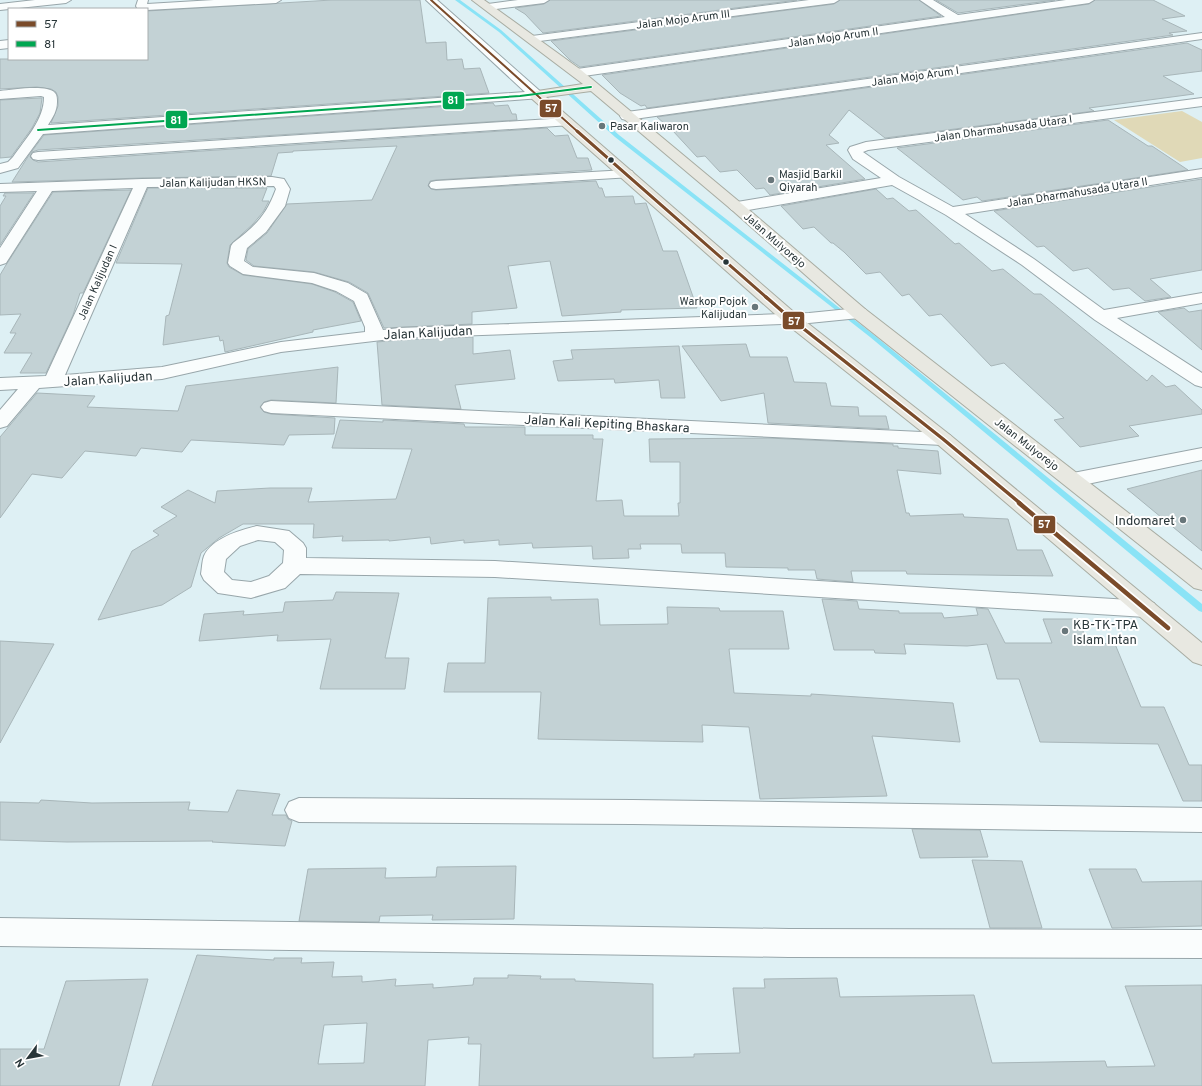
<svg xmlns="http://www.w3.org/2000/svg" width="1202" height="1086" font-family="Overpass,sans-serif">
  <style>
    .green { fill: #e0d9b7 }
    .lines { fill: none; stroke-linecap: round; stroke-linejoin: round }
    .stream { fill: #8ae3f6; fill-rule: evenodd }
    .building { fill: #c3d2d5; stroke: #a8b6b9; fill-rule: evenodd }
    .minor-casing { stroke: #98a6aa; stroke-width: 2 }
    .major-casing { stroke: #a8aca2; stroke-width: 2 }
    .minor { fill: #fafdfd; fill-rule: evenodd }
    .major { fill: #e8e8e1; fill-rule: evenodd }
    .bus-1-far3-casing { stroke: #fff; stroke-width: 3.5 }
    .bus-1-far2-casing { stroke: #fff; stroke-width: 5 }
    .bus-1-far1-casing { stroke: #fff; stroke-width: 6 }
    .bus-1-casing { stroke: #fff; stroke-width: 8 }
    .bus-2-casing { stroke: #fff; stroke-width: 3.5 }
    .bus-1-far3 { stroke: #7a4b2a; stroke-width: 2 }
    .bus-1-far2 { stroke: #7a4b2a; stroke-width: 3 }
    .bus-1-far1 { stroke: #7a4b2a; stroke-width: 3.5 }
    .bus-1 { stroke: #7a4b2a; stroke-width: 4.5 }
    .bus-2 { stroke: #00a651; stroke-width: 2 }
    .poi-dot { fill: #68767a; stroke: #fff; stroke-width: 1.5 }
    .bus-dot { fill: #283538; stroke: #fff; stroke-width: 1.5 }
    .labels { text-anchor: middle; stroke-width: 4; stroke-linejoin: round; paint-order: stroke }
    .far-street-label { font-size: 11px; fill: #283538; stroke: #fff }
    .far-poi-label { font-size: 11px; fill: #283538; stroke: #fff; text-anchor: start }
    .street-label { font-size: 13px; fill: #283538; stroke: #fff }
    .poi-label { font-size: 13px; fill: #283538; stroke: #fff; text-anchor: end }
    .line-badge { stroke: #fff; stroke-width: 1.5 }
    .badge-label { font-size: 11px; text-anchor: middle; font-weight: bold; fill: #fff }
  </style>
  <rect width="100%" height="100%" fill="#def0f4"/>
  <path class="green" d="M1182,111L1202,122V158L1180,162L1114,120Z"/>
  <g class="lines">
    <path class="stream" d="M455,0H460L501,30L619,135L874,335L1202,604V612L1199,611L870,337L615,137L499,32Z"/>
  </g>
  <g class="building">
    <path d="M332,0H420L426,43L446,42L447,60L462,59L464,69L480,68L489,93L51,123L58,106V97L56,92L51,89L37,87L0,89V59H147V11Z"/>
    <path d="M550,0H797L543,33L525,14L515,8L544,4Z"/>
    <path d="M840,0H919L941,16L580,67L570,60L551,41L834,4Z"/>
    <path d="M936,0H1055L958,13Z"/>
    <path d="M1095,0H1153L1185,16L1162,19L1187,31L1169,33L1173,35L647,108L645,105L641,106L620,93L602,75L1089,4Z"/>
    <path d="M1187,43L1202,50V71L1163,76L1194,94L1089,108L1094,111L885,138L849,110L829,135L839,143L826,145L865,179L770,195L764,188L756,189L737,170L720,172L705,156L697,157L673,131L657,117Z"/>
    <path d="M41,98H42L40,113L32,128L11,157L0,158V100Z"/>
    <path d="M493,103L495,106L508,105L512,114H516L517,120L38,150L32,152L30,157L33,160L38,162L547,128L555,136L568,135L577,158H588L592,170L436,180L430,181L428,186L431,189L436,190L596,181L599,188H602L605,197L633,196L635,204L646,203L663,251H677L697,308L621,310V312L562,316L550,261L508,266L517,308L472,312V324L384,328L368,293L349,282L314,272L254,266L246,260L248,249L267,233L287,204L372,200L397,146L293,151V152L278,153L271,176L142,178L12,182L29,155L44,135Z"/>
    <path d="M1108,120L1148,146H1152L1188,170L982,201L977,197L963,200L897,148Z"/>
    <path d="M1202,179V270L1150,279L1171,297L1145,301L1129,288L1113,290L1088,268L1073,271L1044,246L1037,247L994,211Z"/>
    <path d="M148,188H267L262,201H269L263,212L253,224L230,245L227,263L229,267L243,275L312,284L335,292L353,302L361,321L313,330V332L225,352L223,340L220,341L219,336L163,345L166,316L169,315L182,264L116,263Z"/>
    <path d="M876,189L887,199L893,198L909,211L916,210L955,244L959,243L992,271L1003,269L1034,294H1041L1147,381L1152,375L1166,387L1175,385L1202,410V414L1129,426L1139,436L1080,447L1054,420L1064,418L1004,363L991,366L941,314L929,316L909,294L902,296L880,272L866,274L844,252L833,243H831L814,227L803,229L781,206Z"/>
    <path d="M131,190L83,293H80L73,315L46,373H20L32,353H4L16,333H10L21,314L0,315V275L6,265L53,192Z"/>
    <path d="M5,193H34L0,245V206L6,196H3Z"/>
    <path d="M1184,308L1189,312L1202,310V350L1158,312Z"/>
    <path d="M473,337V354L510,350L515,379L455,385L461,409L382,405L377,342L399,340Z"/>
    <path d="M746,344L750,357H787L794,382L826,383L831,406L858,407L859,416H886L889,429L768,423L764,393L721,401L682,346Z"/>
    <path d="M679,346L685,398H661L659,380L615,383L614,379L558,381L553,361L573,359L571,350Z"/>
    <path d="M338,367L336,403L271,400L264,402L260,407L264,412L271,414L335,418L334,434L289,435L284,445L191,440L182,452L141,448L136,456L85,451L62,478L32,474L0,518V437L37,393L95,396L87,407L178,411L186,386Z"/>
    <path d="M340,420L383,422V420L464,424L465,427H525V435H593V439H603L596,501L622,500L624,516H679L678,503H680V462H650L649,439L768,438L893,444V446H898V448L938,451L941,474L897,470L906,513H909L910,516L963,514L964,517L1008,519L1017,550H1042L1053,576L907,574L906,571H851L853,582L817,579L815,570H788V568L726,567L725,553H682L681,544H640L641,549H628L629,558L593,559L592,546L533,548L532,543L499,545V540L464,543V540L431,544L430,537L389,541V540L342,541L343,536L313,538L314,524H243L219,538L201,553L191,587L162,605L98,620L132,551L159,535L153,531L177,516L161,507L188,490L215,503L217,491L270,488H312L308,502L396,499L412,449L332,448Z"/>
    <path d="M1202,470V551L1127,489Z"/>
    <path d="M336,592L399,593L385,658H409L405,689H320L331,639L277,641L278,635L199,641L204,614L244,611L243,615L283,612L285,602L333,600Z"/>
    <path d="M551,597V600L598,599L600,625L668,624L667,607L719,608L720,611H783L789,649H729L734,693L811,696V694L953,703L960,742L872,736L887,796L760,799L749,727L702,725L703,742L538,739L541,692H444L448,663H485L488,598Z"/>
    <path d="M822,599L857,601L859,609L899,611V613H942L944,618L978,615L976,608L988,609L1005,643H1052L1043,619H1078L1088,643L1115,644L1141,707H1164L1189,765H1202V801H1183L1158,744L1040,742L1019,679H997L987,644L967,646L904,644L906,654L875,653L874,650H834Z"/>
    <path d="M0,641L54,644L0,743Z"/>
    <path d="M237,790L280,794L272,815H286L288,819L292,821L285,846L212,842L213,841L67,842L0,840V802L39,803L41,800L92,803L190,802L188,810L228,812Z"/>
    <path d="M912,829L980,830L988,857L920,858Z"/>
    <path d="M972,860L1022,861L1042,928H990Z"/>
    <path d="M516,866L514,919L432,920L433,915L380,916L379,922L299,921L308,869L386,868L385,878L436,877L437,867Z"/>
    <path d="M1089,869H1136L1142,882L1202,881V926L1112,928Z"/>
    <path d="M197,955L274,960V958H302L301,963L334,962L332,977L362,976V982L396,979L395,986L433,984V988L473,985L474,978H508V975L541,976L540,979H575V981L653,984V1058L694,1057V1054L740,1053L733,988H765L764,979L837,978L840,997L974,995L992,1063L1105,1061L1107,1067L1155,1066L1125,986L1202,985V1086H479L481,1044H468L469,1037L428,1040L425,1086H152ZM367,1023L364,1063L318,1064L324,1025Z"/>
    <path d="M148,979L119,1086H0V1049H44L66,981Z"/>
  </g>
  <g class="lines">
    <g class="minor-casing">
      <g id="minor">
        <path d="M35,0H71L66,3L0,10V4Z"/>
        <path d="M138,0H148L147,4L214,0H281L276,3L147,10L137,8L136,6Z"/>
        <path d="M426,0H437L541,92L542,95L541,98L43,134L18,168L0,173V164L8,162L13,157C26,138 44,120 44,97L41,96L0,99V91C12,90 47,84 55,93C57,95 57,99 57,102C57,111 53,117 48,125L525,92Z"/>
        <path d="M518,0H549L544,3L488,10L483,7L488,4Z"/>
        <path d="M809,0H839L834,3L532,42L528,41L526,39L528,37L532,36Z"/>
        <path d="M920,0H933L958,15L1066,0H1094L1089,3L577,77L573,76L571,73L573,70L577,69L945,17Z"/>
        <path d="M1202,33V39L627,120L622,119L620,116L622,113L627,112Z"/>
        <path d="M9,40V48L0,49V41Z"/>
        <path d="M1202,98V106L868,150L863,152L899,177L953,207L1202,169V177L965,214L1034,259L1104,310L1202,293V303L1117,318L1202,373V387L1195,385L1095,320L1022,265L946,215L892,185L737,212L732,210L729,207L732,204L737,202L881,178L853,159L848,150L850,147L866,142Z"/>
        <path d="M566,118L571,119L573,122L571,125L38,160L33,159L31,156L33,153L38,152Z"/>
        <path d="M627,170L632,171L634,174L632,177L436,189L431,188L429,185L431,182L436,181Z"/>
        <path d="M272,177L284,179L290,189L285,206L266,232L247,248L244,261L253,267L314,273L348,283L367,294L383,330L399,328L809,313L859,308L865,309L868,313L865,317L859,318L809,323L399,338L281,352L162,379L39,388L7,426L0,428V410L18,389L0,390V378L46,376L133,188L52,191L6,263L0,265V248L37,191L0,192V184L142,179ZM274,186L276,189C266,216 256,225 233,243L231,246L228,263L230,266L243,274L312,283L336,291L354,301L365,327V332L281,342L162,367L65,375L147,187Z"/>
        <path d="M271,401L943,433L950,435L953,439L950,443L943,445L271,413L264,411L261,407L264,403Z"/>
        <path d="M1202,448V460L1073,487L1066,485L1063,480L1066,475L1073,473Z"/>
        <path d="M257,526L289,531L303,543L306,548V558L495,561L1146,601L1154,603L1158,609L1154,615L1146,617L495,577L300,574L285,588L251,598L218,593L204,580L201,574C202,568 202,561 204,556C212,538 240,530 257,526ZM258,540L275,542L284,550L283,563L269,576L251,582L232,580L224,572L226,559L240,546Z"/>
        <path d="M299,798L633,800L1202,808V832L633,824L299,822L289,818L285,810L289,802Z"/>
        <path d="M0,918L789,929L1202,930V958L789,957L0,946Z"/>
      </g>
    </g>
    <g class="major-casing">
      <path id="major" d="M472,0H484L581,70L742,204L865,309L1202,570V590L1194,588L853,317L732,210L591,91L546,97L796,314L950,435L1202,643V665L1193,662L936,443L784,322L531,98L530,95L531,92L583,84Z"/>
    </g>
    <use href="#minor" class="minor"/>
    <use href="#major" class="major"/>
    <g class="bus-1-far3-casing">
      <path id="bus-1-far3" d="M431,0L578,132"/>
    </g>
    <g class="bus-1-far2-casing">
      <path id="bus-1-far2" d="M577,131L767,298"/>
    </g>
    <g class="bus-1-far1-casing">
      <path id="bus-1-far1" d="M766,297L790,318L943,439L1021,504"/>
    </g>
    <g class="bus-1-casing">
      <path id="bus-1" d="M1019,503L1168,628"/>
    </g>
    <g class="bus-2-casing">
      <path id="bus-2" d="M38,130L520,96L591,87"/>
    </g>
    <use href="#bus-1-far3" class="bus-1-far3"/>
    <use href="#bus-1-far2" class="bus-1-far2"/>
    <use href="#bus-1-far1" class="bus-1-far1"/>
    <use href="#bus-1" class="bus-1"/>
    <use href="#bus-2" class="bus-2"/>
  </g>
  <g class="poi-dot">
    <circle cx="602" cy="126" r="4"/>
    <circle cx="771" cy="180" r="4"/>
    <circle cx="755" cy="307" r="4"/>
    <circle cx="1183" cy="520" r="4"/>
    <circle cx="1065" cy="631" r="4"/>
  </g>
  <g class="bus-dot">
    <circle cx="611" cy="160" r="3.5"/>
    <circle cx="726" cy="262" r="3.5"/>
  </g>
  <g class="labels">
    <g class="far-street-label">
      <text transform="translate(683 19) rotate(-7)" y="4">Jalan Mojo Arum III</text>
      <text transform="translate(833 37) rotate(-8)" y="4">Jalan Mojo Arum II</text>
      <text transform="translate(915 76) rotate(-8)" y="4">Jalan Mojo Arum I</text>
      <text transform="translate(1003 128) rotate(-8)" y="4">Jalan Dharmahusada Utara I</text>
      <text transform="translate(213 182) rotate(-1)" y="4">Jalan Kalijudan HKSN</text>
      <text transform="translate(1077 192) rotate(-9)" y="4">Jalan Dharmahusada Utara II</text>
      <text transform="translate(775 240) rotate(41)" y="4">Jalan Mulyorejo</text>
      <text transform="translate(97 282) rotate(-66)" y="4">Jalan Kalijudan I</text>
      <text transform="translate(1027 444) rotate(38)" y="4">Jalan Mulyorejo</text>
    </g>
    <g class="far-poi-label">
      <text x="610" y="130">Pasar Kaliwaron</text>
      <text x="779" y="178">Masjid Barkil<tspan x="779" dy="13">Qiyarah</tspan></text>
      <text x="747" y="305" text-anchor="end">Warkop Pojok<tspan x="747" dy="13">Kalijudan</tspan></text>
    </g>
    <g class="street-label">
      <text transform="translate(428 332) rotate(-3)" y="5">Jalan Kalijudan</text>
      <text transform="translate(108 378) rotate(-4)" y="5">Jalan Kalijudan</text>
      <text transform="translate(607 423) rotate(3)" y="5">Jalan Kali Kepiting Bhaskara</text>
    </g>
    <g class="poi-label">
      <text x="1175" y="525">Indomaret</text>
      <text x="1073" y="629" text-anchor="start">KB-TK-TPA<tspan x="1073" dy="15">Islam Intan</tspan></text>
    </g>
  </g>
  <g class="line-badge">
    <rect x="442" y="91" width="23" height="19" rx="4" fill="#00a651"/>
    <rect x="539" y="99" width="23" height="19" rx="4" fill="#7a4b2a"/>
    <rect x="165" y="110" width="23" height="19" rx="4" fill="#00a651"/>
    <rect x="782" y="311" width="23" height="19" rx="4" fill="#7a4b2a"/>
    <rect x="1033" y="515" width="23" height="19" rx="4" fill="#7a4b2a"/>
  </g>
  <g class="badge-label">
    <text x="453" y="104">81</text>
    <text x="551" y="112">57</text>
    <text x="176" y="124">81</text>
    <text x="794" y="325">57</text>
    <text x="1044" y="528">57</text>
  </g>
  <rect x="8" y="8" width="140" height="52" fill="#ffffff" stroke="#a9aeaf"/>
  <rect x="16" y="21" width="20" height="6" fill="#7a4b2a" stroke="#a9aeaf"/>
  <text x="44" y="28" font-size="12" fill="#283538">57</text>
  <rect x="16" y="41" width="20" height="6" fill="#00a651" stroke="#a9aeaf"/>
  <text x="44" y="48" font-size="12" fill="#283538">81</text>
  <g transform="translate(28 1058) rotate(238)" stroke="#ffffff" stroke-width="3" paint-order="stroke">
  <path d="M0-3L7 15L0 10L-7 15Z" fill="#283538"/>
  <text y="-6" font-size="11" font-weight="bold" text-anchor="middle" fill="#283538">N</text>
  </g>
</svg>
